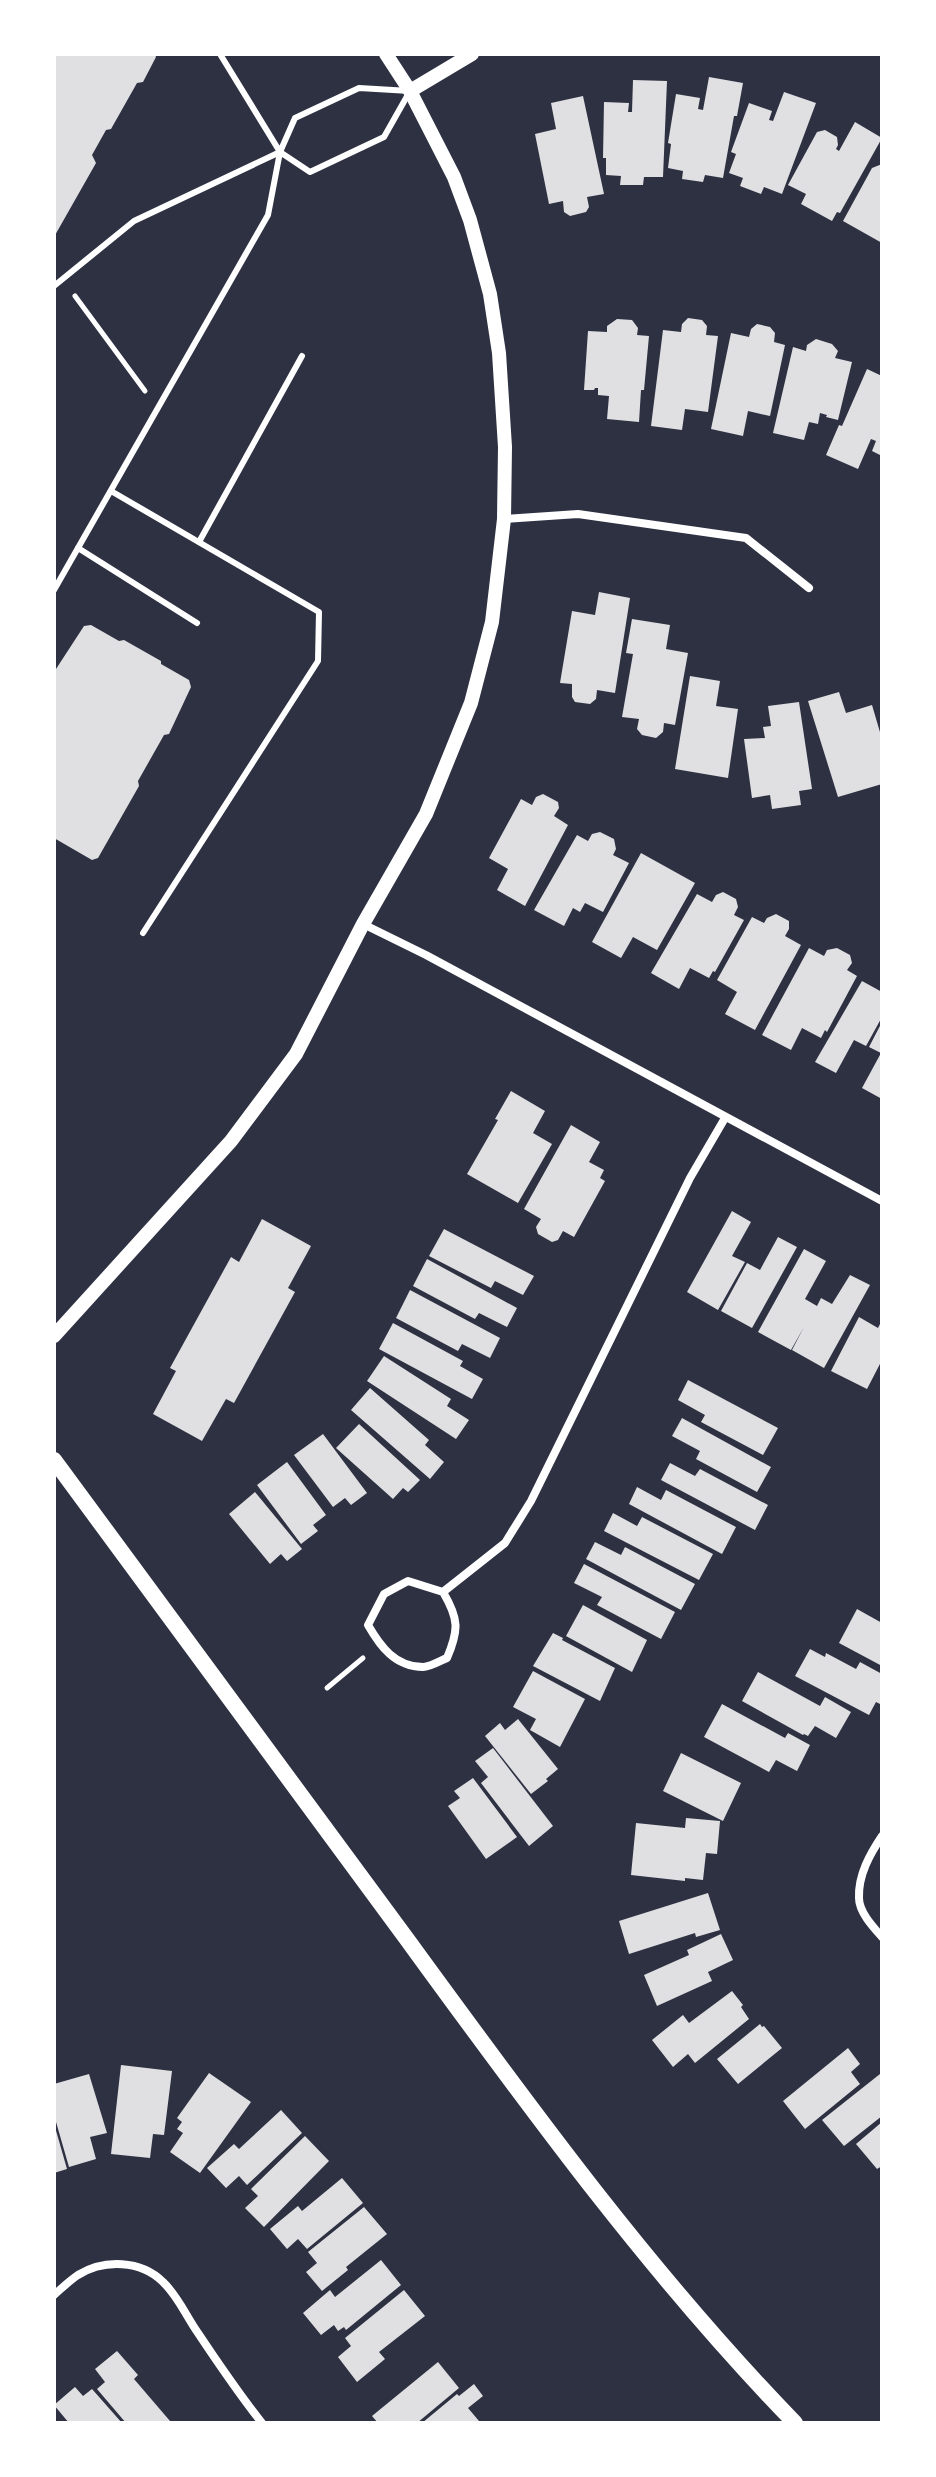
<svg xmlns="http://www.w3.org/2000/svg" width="936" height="2477" font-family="'Golos Text',sans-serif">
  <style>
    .building { fill: #e0e0e3 }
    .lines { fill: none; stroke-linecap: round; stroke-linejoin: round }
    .path { stroke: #fff; stroke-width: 5 }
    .service { stroke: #fff; stroke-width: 6 }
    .minor { stroke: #fff; stroke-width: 8 }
    .tertiary { stroke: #fff; stroke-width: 14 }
    .secondary { stroke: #fff; stroke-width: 16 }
  </style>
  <rect width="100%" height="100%" fill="#2d3142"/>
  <g class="building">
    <path d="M54,54H155L156,57L143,82L137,83L111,129L106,130L92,155L96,163L54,237Z"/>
    <path d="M709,77L743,83L737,116H734L723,178L705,175L703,182L682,179L683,171L668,168L671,144L668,143L676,94L700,98L698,109L703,110Z"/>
    <path d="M633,80L667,81L663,177H644L643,185H620L621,176L606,175V158H603L604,102L629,103L628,112H632Z"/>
    <path d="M784,92L816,103L782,194L764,187L761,194L740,186L743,178L729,173L736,154L731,152L749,103L772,111L769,120L773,121Z"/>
    <path d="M583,96L604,194L587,197L589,207L586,212L570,216L564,212L563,201L549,204L535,134L556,129L551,103Z"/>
    <path d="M855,122L882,138L840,213L837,212L832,221L801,204L806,194L788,185L817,132L825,130L837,137L838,145L836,149L839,151Z"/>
    <path d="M882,164V243L843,221L872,168Z"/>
    <path d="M688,318L702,320L707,326L706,335L718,336L708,412L685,409L682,430L651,426L663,330L681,332L682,324Z"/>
    <path d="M617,319L632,320L638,328L637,335L649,336L644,390H641L639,422L607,419L609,396L598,395V388H595L594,390H584L588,331L607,332V326Z"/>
    <path d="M757,324L770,327L775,333L774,342L785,345L770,416L748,411L743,436L711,429L731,333L749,337L751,329Z"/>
    <path d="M816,339L832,344L838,351L835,358L852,362L838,420L826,417L827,415L820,413L818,424L809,422L804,440L773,433L793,347L806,351L807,345Z"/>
    <path d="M867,369L882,376V456L872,451L876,441L871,439L858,469L826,455L839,425L842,426Z"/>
    <path d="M599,592L630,598L615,693L597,690L596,699L590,704L575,702L572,697V684L560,683L572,611L595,615Z"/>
    <path d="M632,619L670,625L666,649L688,653L675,725L664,723L663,732L656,738L642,735L637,729L639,719L622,717L633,654L626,653Z"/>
    <path d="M91,625L119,641L124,640L161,661V664L189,680L191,687L169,734L164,735L138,781L139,786L98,858L92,860L54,838L56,669L84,626Z"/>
    <path d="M690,676L720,681L716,706L738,709L728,778L675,769Z"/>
    <path d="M839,692L846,713L872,705L882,739V784L838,797L808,701Z"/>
    <path d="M799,702L812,789L799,791L801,805L772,809L770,795L752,798L744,739L765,738L763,727L771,726L768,706Z"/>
    <path d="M543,794L558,802L559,808L554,816L568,825L525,906L497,890L508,869L489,858L521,799L532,805L536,797Z"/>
    <path d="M600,832L614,839L616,849L613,855L629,863L603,912L585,903L580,912L573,908L564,926L534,910L577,835L588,841L592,834Z"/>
    <path d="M641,853L695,883L657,950L633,937L621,958L592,942Z"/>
    <path d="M723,892L736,899L738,907L734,915L744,920L715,972L713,971L709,978L690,968L679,989L651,973L697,894L712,902L716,895Z"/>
    <path d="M776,914L789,921V929L785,936L801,945L755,1030L725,1014L737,992L717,980L752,917L764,923L767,918Z"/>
    <path d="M809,948L824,956L827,950L837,948L850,955L852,963L847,970L857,976L827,1032L825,1030L821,1038L802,1028L791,1050L762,1035Z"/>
    <path d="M862,981L882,992V1017L866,1046L854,1040L836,1073L815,1062Z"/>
    <path d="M882,1022V1099L862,1088L881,1053L869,1047Z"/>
    <path d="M511,1091L545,1111L533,1133L552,1144L518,1203L467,1174L498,1120L495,1119Z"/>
    <path d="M571,1125L600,1142L589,1162L604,1170L600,1178L605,1181L574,1237L563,1231L558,1240L552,1242L538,1234L536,1227L541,1219L524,1209Z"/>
    <path d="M732,1211L751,1222L732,1256L745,1262L718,1310L687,1292Z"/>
    <path d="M262,1219L311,1246L288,1288L295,1292L234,1403L226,1399L202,1441L153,1414L176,1371L170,1368L231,1257L239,1262Z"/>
    <path d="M444,1229L534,1276L523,1295L495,1281L491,1288L429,1256Z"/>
    <path d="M778,1237L797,1247L752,1328L721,1311L747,1263L760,1270Z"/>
    <path d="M804,1249L826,1261L805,1299L817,1306L821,1298L832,1304L850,1275L870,1285L824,1368L792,1350L804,1327L791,1350L758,1332Z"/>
    <path d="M427,1259L517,1308L507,1327L479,1313L475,1319L413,1286Z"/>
    <path d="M410,1290L500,1338L490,1358L462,1344L458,1351L396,1318Z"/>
    <path d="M859,1317L878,1328L882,1320V1360L867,1389L831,1371Z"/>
    <path d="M393,1323L463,1361L460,1366L483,1379L472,1399L379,1349Z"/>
    <path d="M384,1356L451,1399L447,1406L469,1420L456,1439L367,1381Z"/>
    <path d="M688,1380L778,1428L763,1455L701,1422L705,1415L678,1400Z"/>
    <path d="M370,1388L429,1440L425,1445L444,1462L430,1479L351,1410Z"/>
    <path d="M682,1418L771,1467L757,1492L696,1459L700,1451L672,1436Z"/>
    <path d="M359,1424L420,1480L408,1492L403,1488L393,1499L336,1448Z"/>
    <path d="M323,1434L367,1493L351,1505L345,1498L333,1507L294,1455Z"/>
    <path d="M287,1462L326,1515L313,1525L318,1531L301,1544L257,1485Z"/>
    <path d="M670,1463L695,1476L700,1469L768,1505L755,1530L661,1480Z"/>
    <path d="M637,1487L661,1500L666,1490L736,1527L722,1554L629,1504Z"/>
    <path d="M255,1492L302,1549L287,1561L281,1554L270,1564L229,1514Z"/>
    <path d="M613,1513L637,1526L642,1517L713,1554L699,1580L604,1531Z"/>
    <path d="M595,1542L621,1555L625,1547L695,1584L681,1610L586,1559Z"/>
    <path d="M584,1564L675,1612L661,1639L597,1605L602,1597L574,1583Z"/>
    <path d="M583,1605L647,1640L632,1672L566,1636Z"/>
    <path d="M857,1609L882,1623V1666L839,1643Z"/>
    <path d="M553,1633L563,1638L562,1640L615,1668L600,1701L533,1666Z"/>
    <path d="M810,1649L825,1657L826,1653L856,1669L860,1662L882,1674L880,1704L876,1702L869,1715L795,1676Z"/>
    <path d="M533,1671L585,1699L560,1747L530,1730L536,1719L513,1707Z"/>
    <path d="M758,1672L820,1706L825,1697L851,1712L836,1738L815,1726L808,1736L804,1734L803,1735L742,1701Z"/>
    <path d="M722,1704L785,1738L788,1733L810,1745L797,1771L776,1760L769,1772L704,1737Z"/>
    <path d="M518,1719L558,1769L546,1779L548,1781L531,1794L485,1736L500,1723L505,1730Z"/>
    <path d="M493,1748L553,1826L529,1846L481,1783L488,1777L475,1761Z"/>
    <path d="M681,1753L741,1783L723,1821L663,1791Z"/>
    <path d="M473,1778L517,1837L486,1859L448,1806L460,1798L454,1791Z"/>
    <path d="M686,1818L720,1821L717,1854L706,1853L703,1880L685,1878V1881L631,1875L636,1823L685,1828Z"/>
    <path d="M708,1893L720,1930L696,1937L695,1933L629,1954L619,1921Z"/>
    <path d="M721,1934L733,1960L708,1972L712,1981L657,2006L644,1975L689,1955L687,1950Z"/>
    <path d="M732,1991L743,2005L741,2007L749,2019L695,2063L688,2054L673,2067L652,2040L683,2015L689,2023Z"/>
    <path d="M760,2024L762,2027L764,2026L782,2048L738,2084L717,2059Z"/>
    <path d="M848,2048L860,2064L851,2072L860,2084L805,2129L783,2101Z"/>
    <path d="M121,2065L172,2071L164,2135L153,2134L150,2158L111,2154Z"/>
    <path d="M209,2073L251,2102L200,2173L170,2152L183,2133L177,2129L182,2122L177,2118Z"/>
    <path d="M89,2074L107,2133L90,2137L96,2159L69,2167L54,2115V2084Z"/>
    <path d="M880,2074L882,2077V2116L844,2146L822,2120Z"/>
    <path d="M281,2110L302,2133L247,2185L239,2176L226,2188L207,2168L234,2144L239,2149Z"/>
    <path d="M882,2122V2166L877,2169L856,2144Z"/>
    <path d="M55,2127L67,2169L54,2173V2128Z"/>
    <path d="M305,2136L329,2161L264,2227L245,2208L258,2196L251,2189Z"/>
    <path d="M342,2178L363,2203L307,2249L298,2239L287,2249L270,2229L298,2206L302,2211Z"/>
    <path d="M364,2207L387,2234L346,2267L348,2270L322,2291L306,2272L317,2263L308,2252Z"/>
    <path d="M381,2260L401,2285L346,2330L344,2327L338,2331L334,2325L321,2335L303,2313L330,2290L335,2297Z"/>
    <path d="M404,2290L425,2316L379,2352L385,2359L357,2382L338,2357L351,2346L345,2338Z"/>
    <path d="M117,2351L138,2375L134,2379L170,2421L168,2423H126L97,2389L105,2382L95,2369Z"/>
    <path d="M438,2362L459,2388L417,2423H378L372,2416Z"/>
    <path d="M474,2384L483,2396L468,2408L479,2421L476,2423H422L457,2394L459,2396Z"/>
    <path d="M75,2387L83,2396L92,2389L122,2423H69L54,2405Z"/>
  </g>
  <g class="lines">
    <g class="path">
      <path d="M75,296L145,391"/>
      <path d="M327,1688L363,1658"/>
    </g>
    <g class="service">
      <path d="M54,286L134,221L280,152"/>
      <path d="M111,491L319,612L318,661L143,933"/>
      <path d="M199,542L302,356"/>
      <path d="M78,548L197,623"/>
      <path d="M54,590L268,215L280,152L295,118L359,88L410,91L384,137L310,172L280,152L220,54"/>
    </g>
    <g class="minor">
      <path d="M504,519L578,514L746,538L809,588"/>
      <path d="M363,924L426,955L882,1201"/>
      <path d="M443,1592C459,1619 459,1630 447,1658C440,1661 430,1667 423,1667C395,1667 380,1646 368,1625L384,1594L408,1581L443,1592L505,1543L531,1501L690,1178L725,1118"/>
      <path d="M882,1836C870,1854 858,1875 859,1898C859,1912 873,1927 882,1937"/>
      <path d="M54,2295C62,2288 69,2281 78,2275C104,2259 141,2260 163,2282C178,2296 186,2316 198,2333C218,2363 239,2394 262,2423"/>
    </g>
    <g class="tertiary">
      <path d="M410,91L472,54"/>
      <path d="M54,1336L231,1141L296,1054L363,924L426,814L471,703L492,622L504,519L505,447L499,353L490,294L470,220L454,177L410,91L386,54"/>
    </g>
    <path class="secondary" d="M54,1460C173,1620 291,1781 409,1942C530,2108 652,2276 795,2423"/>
  </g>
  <rect width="936" height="2477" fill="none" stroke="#ffffff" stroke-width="112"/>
</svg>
